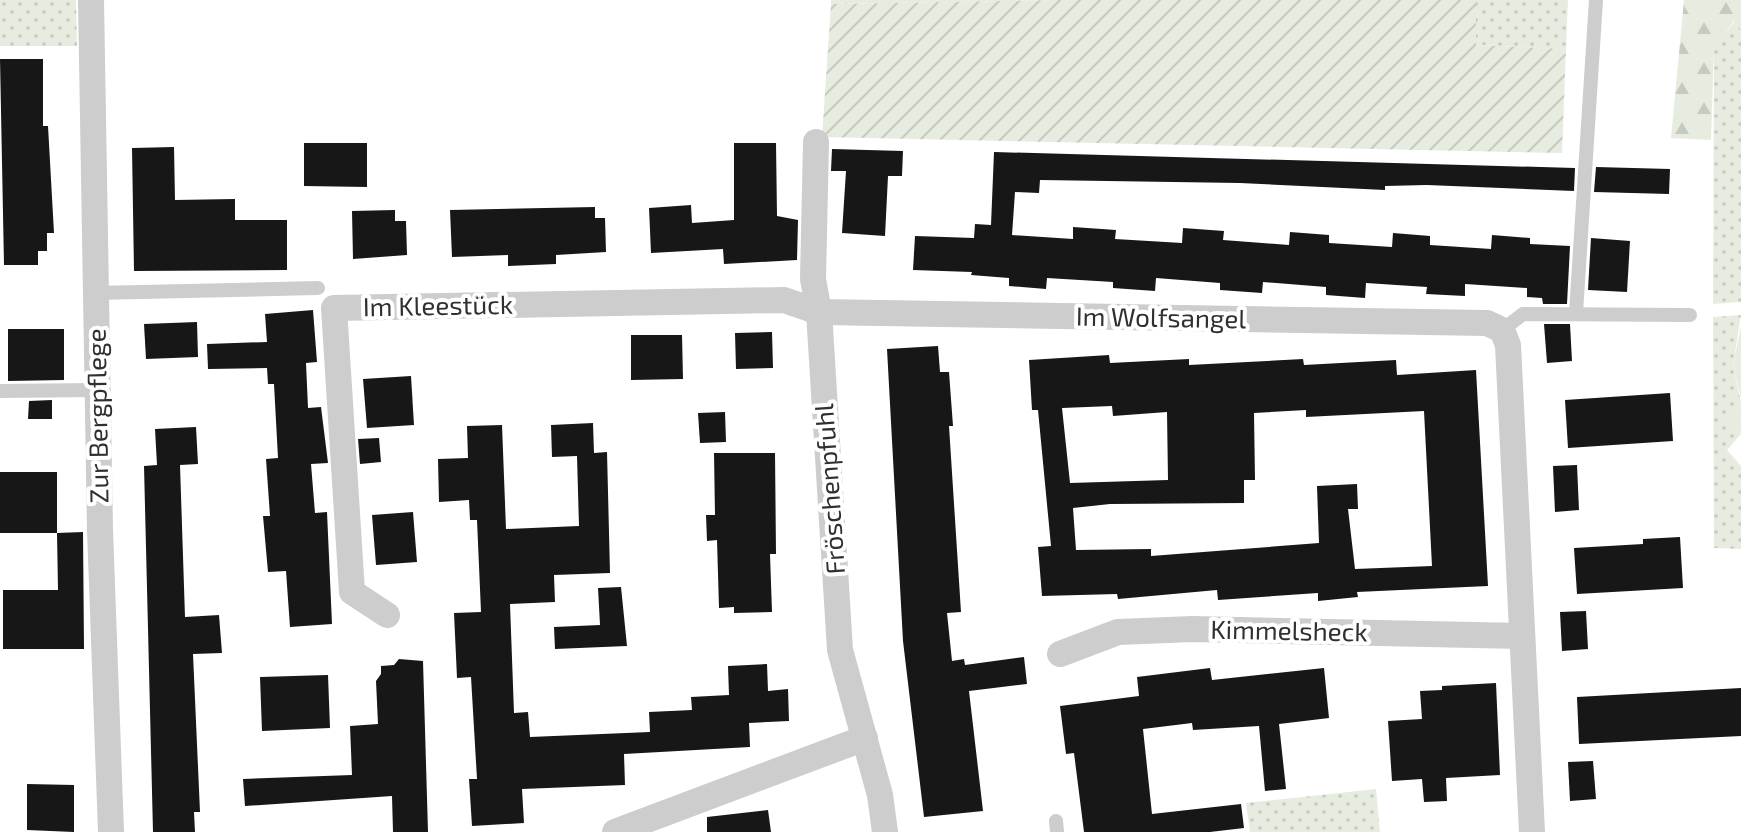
<svg xmlns="http://www.w3.org/2000/svg" width="1741" height="832" font-family="'Exo 2',sans-serif">
  <style>
    .grass { fill: url(#grass-dots) }
    .forest { fill: url(#forest-firs) }
    .garden { fill: url(#garden-furrows) }
    .building { fill: #171717; fill-rule: evenodd }
    .lines { fill: none; stroke-linecap: round; stroke-linejoin: round }
    .lane { stroke: #cdcdcd; stroke-width: 14 }
    .street { stroke: #cdcdcd; stroke-width: 26 }
    .labels { text-anchor: middle; stroke-width: 8; stroke-linejoin: round; paint-order: stroke }
    .street-label { font-size: 26px; fill: #303030; stroke: #fff }
  </style>
  <defs>
    <pattern id="grass-dots" width="8" height="8" patternUnits="userSpaceOnUse" patternTransform="scale(2)"><rect width="8" height="8" fill="#e6ecdf"/><path d="M2 2h.1M6 6h.1" fill="none" stroke="#c6cbc0" stroke-width="1.8" stroke-linecap="round"/></pattern>
    <pattern id="forest-firs" width="22" height="20" patternUnits="userSpaceOnUse" patternTransform="scale(2)"><rect width="22" height="20" fill="#e6ecdf"/><path d="M5 1l3.5 6h-7zM16 11l3.5 6h-7z" fill="#c6cbc0"/></pattern>
    <pattern id="garden-furrows" width="10" height="10" patternUnits="userSpaceOnUse" patternTransform="scale(2)"><rect width="10" height="10" fill="#e6ecdf"/><path d="M-1 1l2-2M0 10L10 0M9 11l2-2" fill="none" stroke="#c6cbc0"/></pattern>
  </defs>
  <rect width="100%" height="100%" fill="#fff"/>
  <g class="grass">
    <path d="M0,0H76L77,46H0Z"/>
    <path d="M1476,0H1568L1566,49L1476,45Z"/>
    <path d="M1735,21L1741,30V302L1713,304L1714,46Z"/>
    <path d="M1741,315L1733,365L1741,403L1725,424L1741,434L1727,450L1741,466V549L1714,548L1713,317Z"/>
    <path d="M1376,789L1380,832H1250L1246,803Z"/>
  </g>
  <g class="forest">
    <path d="M831,0H1057L831,4Z"/>
    <path d="M1684,0H1741V30L1734,21L1714,47L1711,140L1671,138Z"/>
    <path d="M1741,326V398L1733,365Z"/>
    <path d="M1741,403V434L1725,424Z"/>
  </g>
  <path class="garden" d="M1057,0H1476V45L1566,49L1562,153L822,137L831,4Z"/>
  <g class="building">
    <path d="M0,59H43V126H48L54,233H47V251H38V265H4Z"/>
    <path d="M304,143H367V187L304,186Z"/>
    <path d="M734,143H776L777,216L798,220L797,260L724,264L723,249L651,253L649,208L691,205L692,223L734,220Z"/>
    <path d="M174,147L175,200L235,199V220H287V270L134,271L132,148Z"/>
    <path d="M832,149L903,151L902,176H888L885,236L842,233L846,171H831Z"/>
    <path d="M994,152L1575,168L1574,191L1427,185L1385,186V190L1240,183L1040,180L1039,193L1015,192L1012,235L1073,239V227L1116,230L1115,239L1182,243L1183,228L1224,231L1223,240L1289,245L1290,232L1329,235V243L1392,247L1393,233L1430,236V245L1491,249L1492,235L1530,238V244L1570,246L1567,304H1543L1542,298L1527,297V288L1465,284V296L1426,294L1427,287L1366,283L1365,298L1326,295V287L1263,282L1262,293L1220,290V283L1156,278L1155,291L1113,288V282L1047,278L1046,289L1009,286V278L971,275L972,272L913,270L915,236L974,238L975,224L991,225Z"/>
    <path d="M1596,167L1670,169L1669,194L1594,192Z"/>
    <path d="M595,207V218H605L606,252L556,255V264L508,266V255L452,257L450,210Z"/>
    <path d="M395,210V221H406L407,255L353,259L352,211Z"/>
    <path d="M1591,238L1630,241L1627,292L1588,290Z"/>
    <path d="M313,310L317,362L306,363L308,408L321,407L328,463L311,464L315,513L327,512L332,624L290,627L286,571L268,572L263,516H270L266,459L278,458L274,384H268L267,368L208,369L207,344L267,342L265,314Z"/>
    <path d="M197,322L198,357L146,359L144,324Z"/>
    <path d="M1544,324H1570L1572,361L1547,363Z"/>
    <path d="M8,329H64V380L8,381Z"/>
    <path d="M772,332L773,368L736,369L735,333Z"/>
    <path d="M631,335H682L683,379L631,380Z"/>
    <path d="M938,346L940,372H949L953,426H949L961,612L947,613L952,661L964,659L965,665L1024,657L1027,684L969,691L983,811L924,817L903,641L887,349Z"/>
    <path d="M1109,355L1110,363L1189,359V365L1303,359L1304,365L1396,360L1397,375L1476,370L1488,586L1357,592L1358,597L1318,601V593L1218,600L1217,590L1118,599L1117,594L1042,596L1038,547L1051,546L1038,410H1032L1029,360ZM1112,406L1113,416L1167,412L1168,480L1070,483L1062,408ZM1306,410V417L1424,411L1432,566L1355,569L1348,509H1358L1357,484L1317,486L1319,543L1151,556V549L1076,550L1073,508L1110,504L1244,503V480H1255L1254,413Z"/>
    <path d="M411,376L414,425L367,428L363,379Z"/>
    <path d="M1670,393L1673,441L1568,448L1565,400Z"/>
    <path d="M52,400V419H28L29,401Z"/>
    <path d="M725,412L726,442L700,443L698,413Z"/>
    <path d="M593,423L594,453L607,452L610,573L554,575L555,602L510,604L514,713L528,712L530,737L650,732L649,712L692,710L691,697L729,695L728,666L767,664L768,691L788,689L789,721L749,723L750,747L624,754L625,785L522,789L524,823L472,826L469,779H477L471,677L457,678L454,613L481,612L477,520H470L469,500L439,502L438,459L468,458L467,426L502,425L506,529L579,526L577,456L552,457L551,425Z"/>
    <path d="M196,427L198,464L180,465L185,617L219,615L222,653L193,654L200,812H194L195,832H153L144,466L157,465L155,429Z"/>
    <path d="M379,438L381,462L360,464L358,439Z"/>
    <path d="M714,453H775L776,554H770L772,612L734,613V607L719,608L717,540L707,541L706,515H715Z"/>
    <path d="M1577,465L1579,510L1555,512L1553,466Z"/>
    <rect x="0" y="472" width="57" height="61"/>
    <path d="M413,512L417,562L376,565L372,515Z"/>
    <path d="M83,532L84,649H3V590H58L57,533Z"/>
    <path d="M1680,537L1683,588L1577,594L1574,548L1643,544V539Z"/>
    <path d="M621,587L627,646L555,649L554,627L600,625L598,588Z"/>
    <path d="M1586,611L1588,649L1562,651L1560,612Z"/>
    <path d="M399,659L423,661L428,832H393L392,796L245,806L243,779L352,775L350,726L378,724L376,681L381,674V666L394,665Z"/>
    <path d="M1210,668L1212,680L1324,668L1329,718L1279,724L1286,789L1265,791L1259,726L1193,730L1192,723L1143,729L1152,814L1241,804L1244,828L1210,832H1084L1074,753L1066,754L1060,706L1139,696L1137,677Z"/>
    <path d="M328,675L330,728L262,731L260,677Z"/>
    <path d="M1496,683L1500,775L1446,778L1447,801L1424,802L1422,779L1392,781L1388,721L1422,719L1420,691L1442,690V686Z"/>
    <path d="M1741,688V736L1579,744L1577,697Z"/>
    <path d="M1593,761L1596,799L1570,801L1568,762Z"/>
    <path d="M27,784L74,785V832L27,830Z"/>
    <path d="M768,810L771,832H707V817Z"/>
  </g>
  <g class="lines">
    <g class="lane">
      <path d="M95,293L318,288"/>
      <path d="M1576,313L1596,0"/>
      <path d="M1502,330L1523,314L1690,315"/>
      <path d="M0,391L97,390"/>
      <path d="M1056,821L1057,832"/>
    </g>
    <g class="street">
      <path d="M91,0L100,530L111,832"/>
      <path d="M816,142L813,279L819,312L840,650L880,795L885,832"/>
      <path d="M387,615L352,592L334,308L784,300L819,312L1487,323L1502,330L1508,345L1532,832"/>
      <path d="M1060,654L1118,632L1193,629L1522,636"/>
      <path d="M615,832L865,738"/>
    </g>
  </g>
  <g class="labels">
    <g class="street-label">
      <text transform="translate(438 306) rotate(-1)" y="9">Im Kleestück</text>
      <text transform="translate(1161 318) rotate(1)" y="9">Im Wolfsangel</text>
      <text transform="translate(98 416) rotate(-91)" y="9">Zur Bergpflege</text>
      <text transform="translate(830 489) rotate(-94)" y="9">Fröschenpfuhl</text>
      <text transform="translate(1289 631) rotate(1)" y="9">Kimmelsheck</text>
    </g>
  </g>
</svg>
